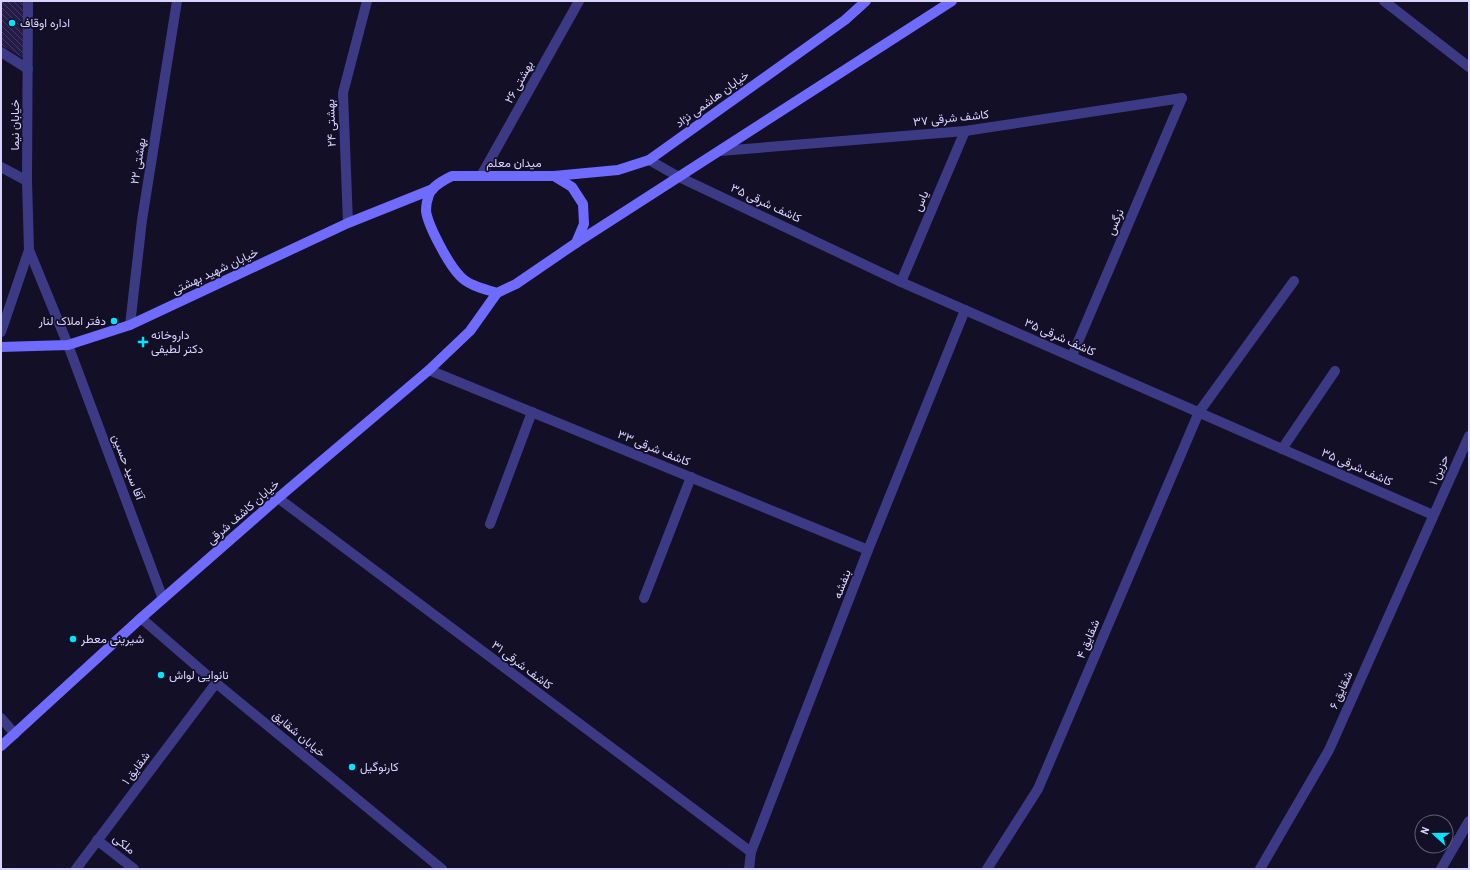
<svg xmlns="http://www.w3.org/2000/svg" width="1470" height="870" font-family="'Archivo Narrow',Vazirmatn,sans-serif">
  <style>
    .building { fill: url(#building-back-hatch) }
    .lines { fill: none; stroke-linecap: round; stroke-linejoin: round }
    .service { stroke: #3d3a85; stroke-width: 10 }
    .minor { stroke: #3d3a85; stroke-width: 10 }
    .tertiary { stroke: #3d3a85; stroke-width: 10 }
    .secondary { stroke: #6f6bff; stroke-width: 10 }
    .poi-dot { fill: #00e5ff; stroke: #130f26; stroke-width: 1.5 }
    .labels { text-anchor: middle; stroke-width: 3.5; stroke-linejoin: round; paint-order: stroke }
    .poi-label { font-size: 12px; fill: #d9d4ff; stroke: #130f26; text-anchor: start }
    .street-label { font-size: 12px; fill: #d9d4ff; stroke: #130f26 }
  </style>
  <defs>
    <pattern id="building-back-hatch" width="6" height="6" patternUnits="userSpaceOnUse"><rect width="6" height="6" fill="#241b47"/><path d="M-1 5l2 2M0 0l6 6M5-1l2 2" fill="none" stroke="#433b63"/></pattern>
  </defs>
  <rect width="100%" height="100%" fill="#130f26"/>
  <path class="building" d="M1,1H23V58L1,45Z"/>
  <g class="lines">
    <g class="service">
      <path d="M720,151L965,131L1182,98"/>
      <path d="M1,167L27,181"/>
      <path d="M901,282L965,131"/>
      <path d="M130,325L142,220L177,1"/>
      <path d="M1072,356L1182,98"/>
      <path d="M1199,412L1294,281"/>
      <path d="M1282,449L1335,371"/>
      <path d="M490,524L532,412"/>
      <path d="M644,598L691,477"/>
      <path d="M1,718L15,734"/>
      <path d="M97,840L134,869"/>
      <path d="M749,869L751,852"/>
      <path d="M1441,869L1469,821"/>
    </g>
    <g class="minor">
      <path d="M1,52L28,69"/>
      <path d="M649,160L679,177L901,282L1433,515"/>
      <path d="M481,176L579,1"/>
      <path d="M348,223L343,93L367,1"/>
      <path d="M29,250L68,345L163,599"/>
      <path d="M1,332L29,250L27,181L28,1"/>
      <path d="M429,370L868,550"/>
      <path d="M278,498L751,852L868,550L965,310"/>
      <path d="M76,869L216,683"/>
      <path d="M987,869L1038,789L1199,412"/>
      <path d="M1260,869L1329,750L1469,436"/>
    </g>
    <g class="tertiary">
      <path d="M1384,1L1469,67"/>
      <path d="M141,618L216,683L442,869"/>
    </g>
    <g class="secondary">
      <path d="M452,176H554L572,187L583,204L584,224L576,243L516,284L497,293C485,289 469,286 460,276C449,265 428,226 426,211C426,206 427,200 429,195C432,186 444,180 452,176Z"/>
      <path d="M554,176L618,170L649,160L845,20L866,1"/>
      <path d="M576,243L952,1"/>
      <path d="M1,347L68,345L130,325L348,223L433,189"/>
      <path d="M1,746L141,618L278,498L429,370L470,331L497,293"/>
    </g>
  </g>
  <g class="poi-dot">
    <circle cx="12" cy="23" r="4"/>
    <circle cx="114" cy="321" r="4"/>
    <path d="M141 336h4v4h4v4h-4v4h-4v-4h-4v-4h4z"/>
    <circle cx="73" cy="639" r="4"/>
    <circle cx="161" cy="675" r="4"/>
    <circle cx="352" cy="767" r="4"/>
  </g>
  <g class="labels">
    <g class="poi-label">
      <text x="20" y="27">اداره اوقاف</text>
      <text x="106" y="325" text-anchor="end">دفتر املاک لنار</text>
      <text x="151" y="339">داروخانه<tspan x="151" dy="14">دکتر لطیفی</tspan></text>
      <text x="81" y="643">شیرینی معطر</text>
      <text x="169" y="679">نانوایی لواش</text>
      <text x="360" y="771">کارنوگیل</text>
    </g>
    <g class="street-label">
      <text transform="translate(519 82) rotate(-61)" y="4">بهشتی ۲۶</text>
      <text transform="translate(712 99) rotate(-36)" y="4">خیابان هاشمی نژاد</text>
      <text transform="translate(951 118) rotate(-6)" y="4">کاشف شرقی ۳۷</text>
      <text transform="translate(331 123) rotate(-92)" y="4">بهشتی ۲۴</text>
      <text transform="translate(15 125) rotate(-90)" y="4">خیابان نیما</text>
      <text transform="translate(138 161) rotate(-81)" y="4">بهشتی ۲۲</text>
      <text x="514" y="167">میدان معلم</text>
      <text transform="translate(921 201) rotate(-67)" y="4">یاس</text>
      <text transform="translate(766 203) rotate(25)" y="4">کاشف شرقی ۳۵</text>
      <text transform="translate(1115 222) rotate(-67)" y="4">نرگس</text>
      <text transform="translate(215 271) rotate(-25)" y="4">خیابان شهید بهشتی</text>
      <text transform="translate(1060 337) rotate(24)" y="4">کاشف شرقی ۳۵</text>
      <text transform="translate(654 448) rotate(22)" y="4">کاشف شرقی ۳۳</text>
      <text transform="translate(128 467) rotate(69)" y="4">آقا سید حسین</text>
      <text transform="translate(1357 467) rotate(24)" y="4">کاشف شرقی ۳۵</text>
      <text transform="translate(1439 470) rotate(-66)" y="4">حزین ۱</text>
      <text transform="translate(243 512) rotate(-41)" y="4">خیابان کاشف شرقی</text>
      <text transform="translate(842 584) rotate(-69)" y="4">بنفشه</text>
      <text transform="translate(1088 639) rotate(-67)" y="4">شقایق ۴</text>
      <text transform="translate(522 665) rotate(37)" y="4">کاشف شرقی ۳۱</text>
      <text transform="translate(1341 690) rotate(-66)" y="4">شقایق ۶</text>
      <text transform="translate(299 734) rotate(40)" y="4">خیابان شقایق</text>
      <text transform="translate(136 768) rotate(-53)" y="4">شقایق ۱</text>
      <text transform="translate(124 844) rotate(39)" y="4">ملکی</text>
    </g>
  </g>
  <rect width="1470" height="870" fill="none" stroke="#d9d4ff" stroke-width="4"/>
  <g transform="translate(1434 834) rotate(291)"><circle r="19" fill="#130f26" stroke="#625e7d"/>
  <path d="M0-3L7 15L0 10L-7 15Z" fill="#00e5ff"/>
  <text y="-6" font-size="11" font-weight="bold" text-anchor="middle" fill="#d9d4ff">N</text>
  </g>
</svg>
